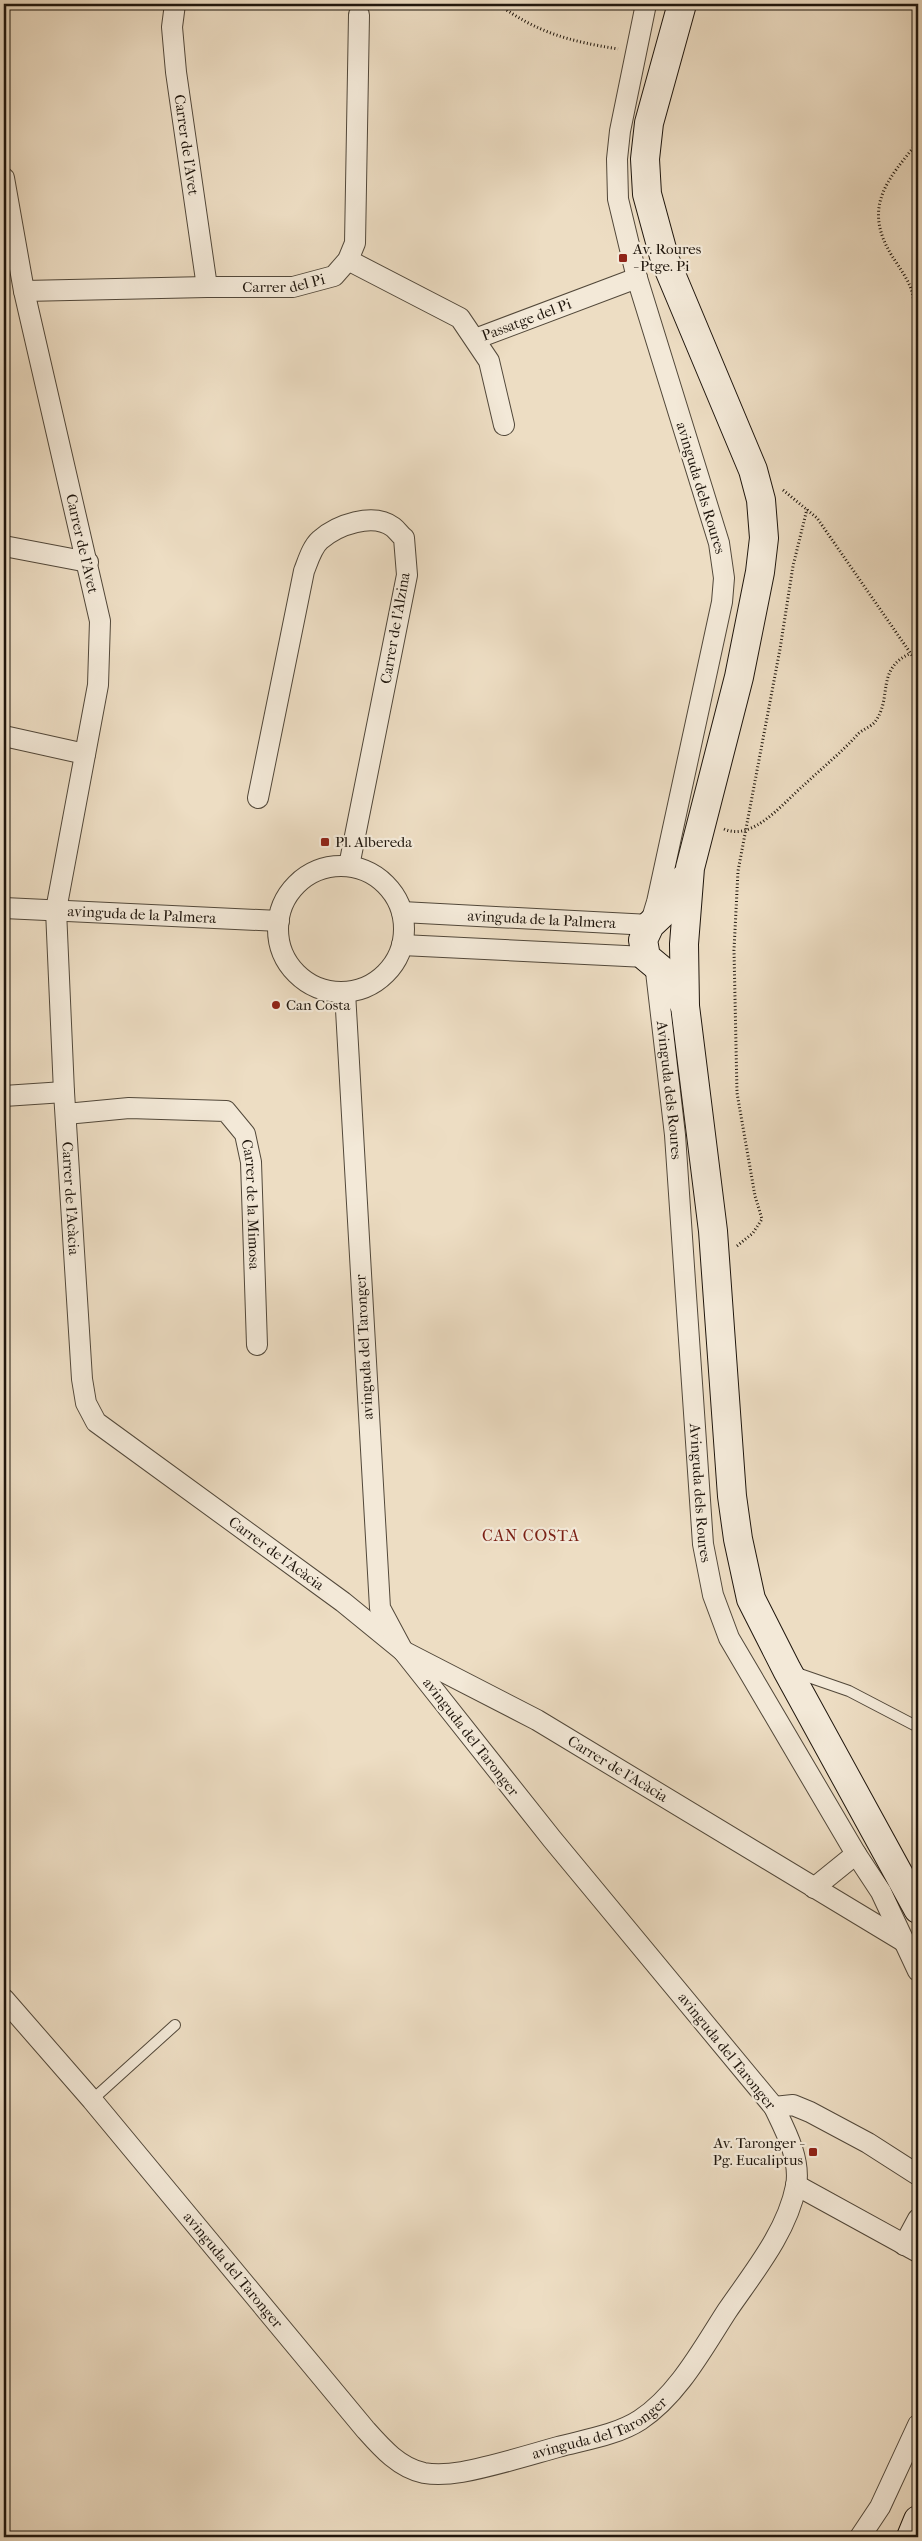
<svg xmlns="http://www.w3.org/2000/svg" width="922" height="2541" font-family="'IM FELL French Canon',serif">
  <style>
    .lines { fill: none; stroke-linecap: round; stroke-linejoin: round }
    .lane-casing { stroke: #52483a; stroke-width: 12 }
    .street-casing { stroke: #52483a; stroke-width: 22 }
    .secondary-casing { stroke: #1f160d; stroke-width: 30 }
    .path { stroke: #1f160d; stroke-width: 3; stroke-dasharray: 1 2.5; stroke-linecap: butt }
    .lane { stroke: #f3e9d8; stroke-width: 10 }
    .street { stroke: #f3e9d8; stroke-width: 20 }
    .secondary { stroke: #f3e9d8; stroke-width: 28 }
    .poi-dot { fill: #8f2418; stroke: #f3e9d8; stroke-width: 2 }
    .labels { text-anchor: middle; stroke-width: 4.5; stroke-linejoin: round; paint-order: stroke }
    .street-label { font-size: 15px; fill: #1f160d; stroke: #f3e9d8 }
    .poi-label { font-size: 15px; fill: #1f160d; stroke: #f3e9d8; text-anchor: start }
    .neighbourhood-label { font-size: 16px; letter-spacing: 1px; fill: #7a1f14; stroke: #f3e9d8 }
  </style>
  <rect width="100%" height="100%" fill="#edddc3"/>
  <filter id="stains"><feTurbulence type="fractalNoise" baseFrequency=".004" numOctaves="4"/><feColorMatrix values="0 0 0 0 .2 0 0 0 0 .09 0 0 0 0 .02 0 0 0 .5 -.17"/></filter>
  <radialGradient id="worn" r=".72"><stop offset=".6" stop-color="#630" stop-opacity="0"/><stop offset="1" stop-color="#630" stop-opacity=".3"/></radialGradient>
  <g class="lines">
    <g class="lane-casing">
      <g id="lane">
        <path d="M794,1672L849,1691L918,1727"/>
        <path d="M92,2100L175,2025"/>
      </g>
    </g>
    <g class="street-casing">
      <g id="street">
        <path id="s1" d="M175,4L172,27L176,72L207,287"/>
        <path id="s2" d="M4,178L24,291L100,621L98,685L56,910L64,1092L82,1379L86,1403L96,1422L343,1602L403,1651L537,1720L903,1941"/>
        <path d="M348,260L460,318L489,361L504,425"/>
        <path id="s3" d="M24,291L207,287H293L334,276L348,260L355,243L359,15"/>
        <path id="s4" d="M475,339L637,278"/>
        <path d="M4,546L88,562"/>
        <path d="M4,736L85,754"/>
        <path d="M258,798L304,571C308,561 312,547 320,540C337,525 373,512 393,527C397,530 400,535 404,538L407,575L349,866"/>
        <circle cx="341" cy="929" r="63"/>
        <path id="s5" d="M4,908L279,921"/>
        <path id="s6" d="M402,912L650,925L657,902L722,602L724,578L719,543L637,278L618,199L617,159L620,131L646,4"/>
        <path d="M402,945L646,957"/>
        <path id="s7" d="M655,963L675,1135L703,1544L713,1595L729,1638L856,1854L881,1892L918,1971"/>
        <path d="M4,1096L64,1092"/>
        <path id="s8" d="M66,1114L129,1108L226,1111L245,1134L251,1162L257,1345"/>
        <path d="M814,1888L856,1854"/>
        <path id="s9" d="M4,1999L92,2100L365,2429C381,2447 399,2468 424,2473C436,2475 450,2474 462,2472C494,2466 526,2456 558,2447C584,2440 617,2435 640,2420C678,2395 703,2348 727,2311C753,2273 787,2232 796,2186C801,2159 785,2130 774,2107L552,1839L403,1651L380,1608L345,992"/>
        <path d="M774,2107L793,2105L810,2112L868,2143L918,2175"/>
        <path d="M796,2185L918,2252"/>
        <path d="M904,2245L918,2219"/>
        <path d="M860,2537L880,2507L918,2425"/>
      </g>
    </g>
    <g class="secondary-casing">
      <g id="secondary">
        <path d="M682,4L649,123L645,159L647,194L665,260L753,470L761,500L764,538L760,572L739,677L690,868L684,944L685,1006L713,1231L732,1496L738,1539L751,1599L787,1670L918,1909"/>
        <path d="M684,1004L664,972L646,957L643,940L650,925L668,908L685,878"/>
        <path d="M911,2537L918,2520"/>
      </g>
    </g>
    <g class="path">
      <path d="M498,4C538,33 569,41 618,49"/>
      <path d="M918,142C887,180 862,207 892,256C899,267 911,283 913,296C914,303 917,311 917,319C918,343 910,366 918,390"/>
      <path d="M783,490L817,518L918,664"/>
      <path d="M724,829C753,842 784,802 804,785C822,768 841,753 858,734C862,730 870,727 874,723C894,698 874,670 911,653"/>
      <path d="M737,1246L753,1233L762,1219L755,1196L737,1093L734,950L738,871L780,649L793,566L807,509"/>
    </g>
    <use href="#lane" class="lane"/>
    <use href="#street" class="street"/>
    <use href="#secondary" class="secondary"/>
  </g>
  <g class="poi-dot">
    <rect x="618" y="253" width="10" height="10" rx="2.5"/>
    <rect x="320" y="837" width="10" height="10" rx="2.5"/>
    <circle cx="276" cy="1005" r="5"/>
    <rect x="808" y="2147" width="10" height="10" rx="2.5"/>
  </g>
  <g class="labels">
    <g class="street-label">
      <text dy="5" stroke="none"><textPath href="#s1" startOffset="142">Carrer de l'Avet</textPath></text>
      <text dy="5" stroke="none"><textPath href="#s3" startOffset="260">Carrer del Pi</textPath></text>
      <text dy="5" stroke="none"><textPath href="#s4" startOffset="55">Passatge del Pi</textPath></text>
      <text transform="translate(701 488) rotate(73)" y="5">avinguda dels Roures</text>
      <text dy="5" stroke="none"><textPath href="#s2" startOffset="374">Carrer de l'Avet</textPath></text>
      <text transform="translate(395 628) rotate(-80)" y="5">Carrer de l'Alzina</text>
      <text dy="5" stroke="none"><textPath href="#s5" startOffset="138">avinguda de la Palmera</textPath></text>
      <text dy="5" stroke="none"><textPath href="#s6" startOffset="140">avinguda de la Palmera</textPath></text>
      <text dy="5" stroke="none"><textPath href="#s7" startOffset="128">Avinguda dels Roures</textPath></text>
      <text dy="5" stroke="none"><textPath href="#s2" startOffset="1035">Carrer de l'Acàcia</textPath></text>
      <text dy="5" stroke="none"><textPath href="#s8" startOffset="261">Carrer de la Mimosa</textPath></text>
      <text transform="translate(364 1347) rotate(-93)" y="5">avinguda del Taronger</text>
      <text dy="5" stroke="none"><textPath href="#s7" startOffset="532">Avinguda dels Roures</textPath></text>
      <text dy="5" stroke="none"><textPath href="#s2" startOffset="1485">Carrer de l'Acàcia</textPath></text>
      <text transform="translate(471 1737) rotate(52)" y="5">avinguda del Taronger</text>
      <text dy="5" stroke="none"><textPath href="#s2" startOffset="1890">Carrer de l'Acàcia</textPath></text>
      <text transform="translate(727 2051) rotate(51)" y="5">avinguda del Taronger</text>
      <text dy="5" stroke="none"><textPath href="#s9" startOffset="355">avinguda del Taronger</textPath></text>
      <text dy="5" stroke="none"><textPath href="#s9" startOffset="820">avinguda del Taronger</textPath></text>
    </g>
    <g class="poi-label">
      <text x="633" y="254">Av. Roures<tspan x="633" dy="17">- Ptge. Pi</tspan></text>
      <text x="335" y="847">Pl. Albereda</text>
      <text x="286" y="1010">Can Costa</text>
      <text x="803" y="2148" text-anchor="end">Av. Taronger -<tspan x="803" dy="17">Pg. Eucaliptus</tspan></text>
    </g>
    <g class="neighbourhood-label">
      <text x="531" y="1541">CAN COSTA</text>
    </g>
  </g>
  <rect width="922" height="2541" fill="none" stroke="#edddc3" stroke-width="20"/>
  <rect x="5" y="5" width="912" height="2531" fill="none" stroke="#1f160d" stroke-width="2.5"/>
  <rect x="10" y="10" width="902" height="2521" fill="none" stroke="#1f160d"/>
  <rect width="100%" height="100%" filter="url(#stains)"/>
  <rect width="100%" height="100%" fill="url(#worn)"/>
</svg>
